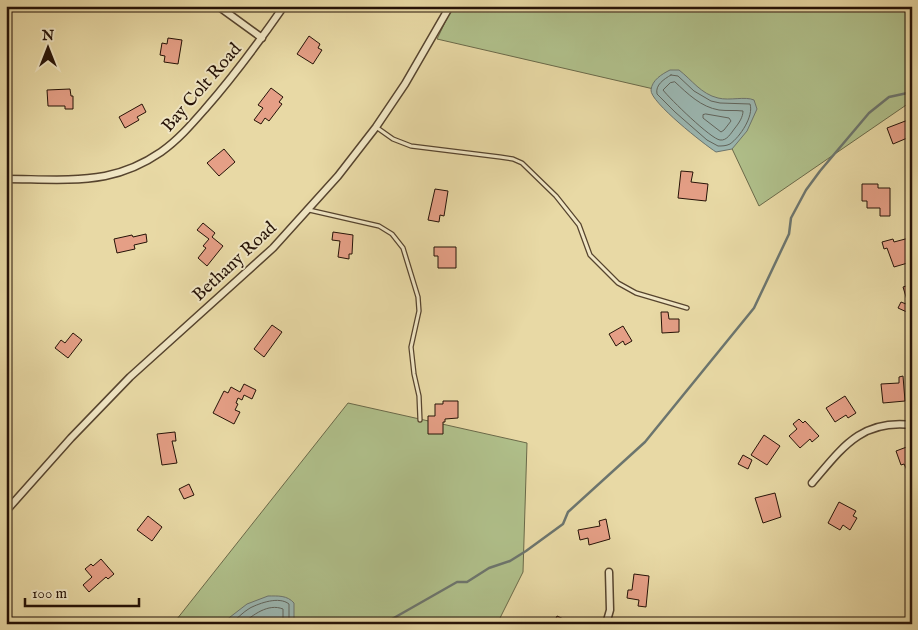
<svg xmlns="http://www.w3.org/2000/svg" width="918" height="630" font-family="'IM FELL English',serif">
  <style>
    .green { fill: #b0c08b; stroke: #6a6949 }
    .water { fill: #9bb7b2; stroke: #6c756e }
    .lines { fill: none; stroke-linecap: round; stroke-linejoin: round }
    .shore { stroke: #60645c; stroke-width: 1 }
    .stream { stroke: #6c756e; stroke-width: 2.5 }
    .building { fill: #e59f86; stroke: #251207 }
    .lane-casing { stroke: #56442e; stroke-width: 5.5 }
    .street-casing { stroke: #56442e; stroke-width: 9 }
    .lane { stroke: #f0e6c4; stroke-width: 3 }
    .street { stroke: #f0e6c4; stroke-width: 6 }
    .labels { text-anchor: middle; stroke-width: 4; stroke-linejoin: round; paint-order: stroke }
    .street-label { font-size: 18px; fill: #251207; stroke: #f0e6c4 }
  </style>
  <rect width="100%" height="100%" fill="#e8d9a5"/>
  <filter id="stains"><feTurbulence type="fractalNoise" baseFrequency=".004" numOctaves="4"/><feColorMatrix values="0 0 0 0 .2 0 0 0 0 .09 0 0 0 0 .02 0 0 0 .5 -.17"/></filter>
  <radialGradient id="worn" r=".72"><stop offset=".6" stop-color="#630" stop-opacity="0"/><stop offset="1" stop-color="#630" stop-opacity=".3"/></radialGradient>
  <g class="green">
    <path d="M453,6H912V101L759,206L710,102L437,39Z"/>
    <path d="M348,403L527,443L523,572L497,624H173Z"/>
  </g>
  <g class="water">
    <path d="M670,70H679C692,80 701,94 718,98C730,101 745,96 754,100L757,109L747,131L732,149L716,152C705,145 650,102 651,90C652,80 662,74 670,70Z"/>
    <path d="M268,596C278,596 287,595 294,603V624H221L247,604Z"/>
  </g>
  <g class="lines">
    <g class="shore">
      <path d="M671,75L678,76L694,91L711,101L720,103L750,104C754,116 740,137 730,144C726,146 722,146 718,146L707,140L675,112L657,94C655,85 664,79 671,75Z"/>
      <path d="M675,82C688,94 701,107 719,110C727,111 735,110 743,111C743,117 739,123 735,128C731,133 727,141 720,140C711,139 670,99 663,90L670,83Z"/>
      <path d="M706,114L729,118L731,121L724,130L721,132L703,118V115Z"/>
      <path d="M230,624C237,619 243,612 250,608C260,603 279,596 289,604V624"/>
      <path d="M242,624C253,615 268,603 283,609V624"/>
    </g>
    <path class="stream" d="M388,624L392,619L457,582H467L489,568L510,561L526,551L563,524L568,512L645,442L754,308L789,234L791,218L806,190L820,171L869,113L889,97L912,92"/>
  </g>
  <g class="building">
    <path d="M309,36L320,44L318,48L322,50L313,64L297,54Z"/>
    <path d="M168,38L182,40L178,64L164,62L165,56L160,55L162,43L167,44Z"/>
    <path d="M271,88L283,97L279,102L282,104L269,121L265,118L261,124L254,120L263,108L258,105Z"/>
    <path d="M70,89L71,96H73V109H65V106H48L47,90Z"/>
    <path d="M142,104L146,112L137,117L139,120L125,128L119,117Z"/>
    <path d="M908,120L912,128V136L893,144L887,128Z"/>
    <path d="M224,149L235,162L219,176L207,163Z"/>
    <path d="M681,171L693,172L691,182L708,184L706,201L678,198Z"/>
    <path d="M862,184H878V188H890V216H880V208H867V201H862Z"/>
    <path d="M435,189L448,191L444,216L440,215L439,222L428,220Z"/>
    <path d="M203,223L215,233L212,237L223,246L207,266L198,258L206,248L203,246L209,239L197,230Z"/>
    <path d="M333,232L353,235L352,254H349V259L338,257L340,241L332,240Z"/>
    <path d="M146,234L147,242L134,245L135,249L117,253L114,239L132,235L133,237Z"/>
    <path d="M909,238L911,247L907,248L911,262L894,267L887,248L884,249L882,242L893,239L894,242Z"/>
    <path d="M434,247H456V268H438V256H434Z"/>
    <path d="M912,284V308L909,313L898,308L901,302L906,304L907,300L903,287Z"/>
    <path d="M661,312H668L669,319H679V332L662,333Z"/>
    <path d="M272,325L282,332L264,357L254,349Z"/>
    <path d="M623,326L632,341L625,345L623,341L616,346L609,334Z"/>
    <path d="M73,333L82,340L68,358L55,348L61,340L65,343Z"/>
    <path d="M903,376L905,401L883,403L881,384L899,383V377Z"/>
    <path d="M244,384L256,390L252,399L244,395L242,400L238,398L236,403L238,404L235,410L240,412L234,424L213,413L224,391L228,393L231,387L240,392Z"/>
    <path d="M845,396L856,413L848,418L846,415L835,422L826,408Z"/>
    <path d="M443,401H458V418L445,419V422H443V434H428V416H435V404H443Z"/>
    <path d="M799,419L803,423L805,421L819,436L812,442L810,439L800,448L789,436L797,429L793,424Z"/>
    <path d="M175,432L176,441H172L177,463L162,465L157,434Z"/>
    <path d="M764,435L780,446L767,465L751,455Z"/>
    <path d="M912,445V468L907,470L904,464L901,465L896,451Z"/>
    <path d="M743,455L752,460L748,469L738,464Z"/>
    <path d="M189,484L194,495L184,499L179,489Z"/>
    <path d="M775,493L781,517L763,523L755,498Z"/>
    <path d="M839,502L856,511L853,516L857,518L850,530L843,525L840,530L828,523Z"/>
    <path d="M148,516L162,527L152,541L137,530Z"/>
    <path d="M606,519L610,539L589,545L588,538L580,540L578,530L600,526L599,521Z"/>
    <path d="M101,559L114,574L108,579L106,577L89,592L83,585L92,577L85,569L91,564L93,566Z"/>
    <path d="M634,574L649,576L646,607L638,606L639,600L627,598L628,590H632Z"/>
    <path d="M557,616L570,622L569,624H553Z"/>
  </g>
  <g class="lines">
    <g class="lane-casing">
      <g id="lane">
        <path d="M376,127L393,139L411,146L500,157L513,159L522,163L556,196L579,225L590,255L618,283L636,293L687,308"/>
        <path d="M309,210L379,226L392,234L403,248L418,297L419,311L411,347L414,374L419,396L420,420"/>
      </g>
    </g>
    <g class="street-casing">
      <g id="street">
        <path d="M218,6L262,38"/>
        <path d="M6,179C39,179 73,182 105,176C125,172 145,163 161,152C178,140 191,125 205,109C233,77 259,42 284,6"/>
        <path d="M812,483C842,448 861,419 912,425"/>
        <path d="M6,511L71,438L130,377L273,248L338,176L376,127L405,84L450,6"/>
        <path d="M606,624L610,610L609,572"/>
      </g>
    </g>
    <use href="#lane" class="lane"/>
    <use href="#street" class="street"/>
  </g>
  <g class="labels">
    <g class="street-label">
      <text transform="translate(201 87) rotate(-49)" y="6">Bay Colt Road</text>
      <text transform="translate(234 261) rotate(-43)" y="6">Bethany Road</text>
    </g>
  </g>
  <rect width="918" height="630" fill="none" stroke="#e8d9a5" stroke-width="25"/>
  <rect x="8" y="8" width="903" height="615" fill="none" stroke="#251207" stroke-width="2.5"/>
  <rect x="12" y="12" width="893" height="605" fill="none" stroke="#251207"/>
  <g transform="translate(48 48)" stroke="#f0e6c4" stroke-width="4" paint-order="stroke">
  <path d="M0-4L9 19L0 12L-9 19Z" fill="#251207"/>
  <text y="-8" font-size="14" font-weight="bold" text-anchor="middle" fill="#251207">N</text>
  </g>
  <path d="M25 598v8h114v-8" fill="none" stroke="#251207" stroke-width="2.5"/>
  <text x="32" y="598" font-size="15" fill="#251207" stroke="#f0e6c4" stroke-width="4" paint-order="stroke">100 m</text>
  <rect width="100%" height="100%" filter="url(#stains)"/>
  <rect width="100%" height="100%" fill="url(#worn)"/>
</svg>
